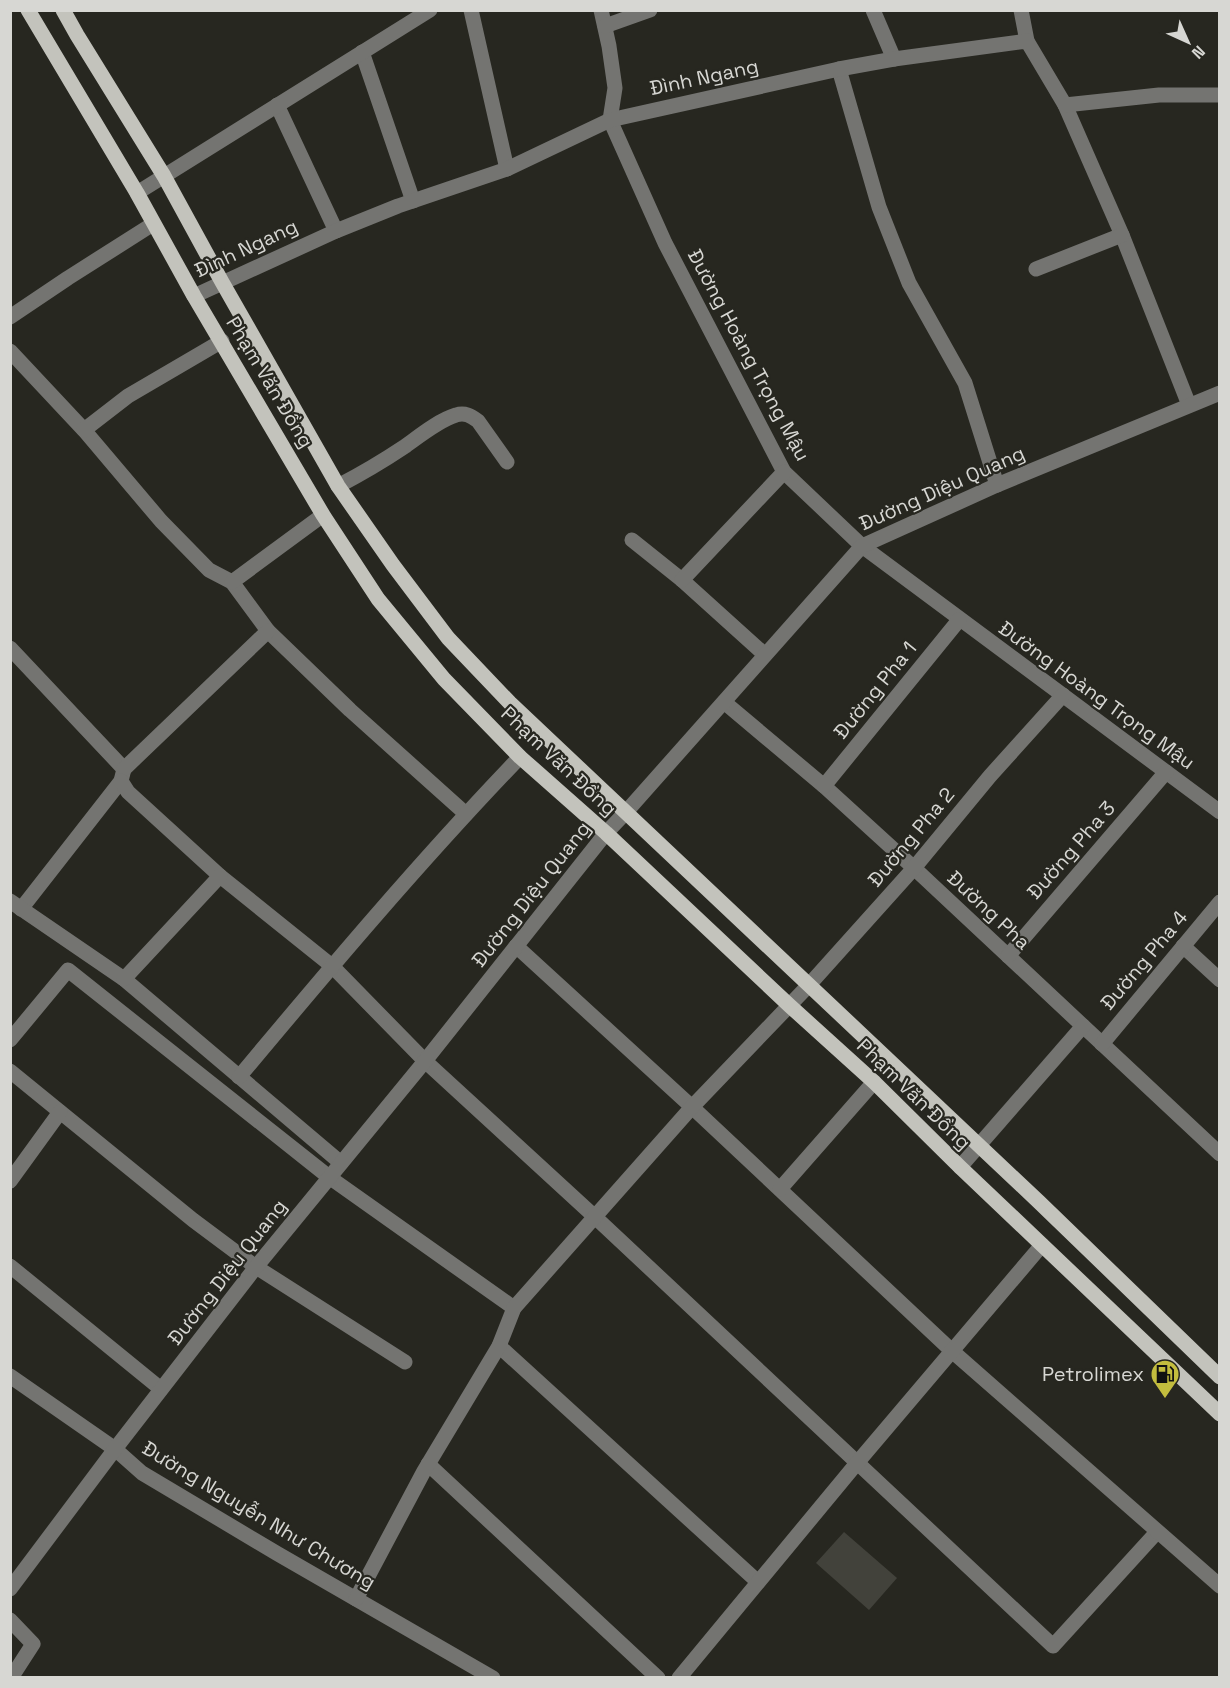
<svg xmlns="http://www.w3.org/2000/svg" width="1230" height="1688" font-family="'Space Grotesk',sans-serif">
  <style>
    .building { fill: #42423b }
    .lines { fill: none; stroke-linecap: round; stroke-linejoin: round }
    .minor { stroke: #747471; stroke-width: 15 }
    .major { stroke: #c3c3bc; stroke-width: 15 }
    .labels { text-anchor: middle; stroke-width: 4.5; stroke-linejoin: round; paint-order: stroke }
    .street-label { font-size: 20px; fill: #d7d7d3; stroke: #272720 }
    .poi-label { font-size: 20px; fill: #d7d7d3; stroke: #272720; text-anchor: end }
  </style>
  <rect width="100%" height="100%" fill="#272720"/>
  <path class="building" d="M844,1532L897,1578L869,1610L816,1563Z"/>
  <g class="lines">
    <g class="minor">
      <path d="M471,10L507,169"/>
      <path d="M601,10L609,46L615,88L610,120L665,243L784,472L862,546L1220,812"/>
      <path d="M873,10L894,59"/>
      <path d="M1021,10L1027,41"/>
      <path d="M605,26L650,10"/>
      <path d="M362,52L413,201"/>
      <path d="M839,69L879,207L909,283L965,383L997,485"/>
      <path d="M277,105L336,231"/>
      <path d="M1065,105L1122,235L1189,405"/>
      <path d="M137,193L430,10"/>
      <path d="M1036,269L1122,235"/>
      <path d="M194,296L336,231L398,206L507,169L610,120L839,69L894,59L1027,41L1065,105L1159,95H1220"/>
      <path d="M10,317L68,278L153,224"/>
      <path d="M10,351L84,430L161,521L209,570L232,582L268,631L350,710L466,814"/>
      <path d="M84,430L128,396L222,341"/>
      <path d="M338,486C361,474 383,461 404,447C418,437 439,420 456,415C465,412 471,416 478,421L507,462"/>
      <path d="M632,540L682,580L764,654"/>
      <path d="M682,580L784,472"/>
      <path d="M232,582L323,515"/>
      <path d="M10,648L124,769L121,781L21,909"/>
      <path d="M724,702L824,786L914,868L1220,1154"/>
      <path d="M124,769L268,631"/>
      <path d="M121,781L128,792L220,876L332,966L425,1061L595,1217L1053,1646L1157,1532"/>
      <path d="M824,786L959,620"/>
      <path d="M10,901L124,979L341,1163"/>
      <path d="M516,946L692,1107L952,1351L1220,1586"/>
      <path d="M1183,946L1220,980"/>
      <path d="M1008,956L1166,772"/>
      <path d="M124,979L220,876"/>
      <path d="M10,1040L68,970L329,1177L514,1308"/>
      <path d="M1102,1044L1220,902"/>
      <path d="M10,1071L193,1220L256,1267L405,1362"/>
      <path d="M239,1077C330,968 422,859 520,757"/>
      <path d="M960,1167L1083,1026"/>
      <path d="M10,1181L60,1112"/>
      <path d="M780,1189L874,1082"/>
      <path d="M10,1266L161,1389"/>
      <path d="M499,1346L758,1582"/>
      <path d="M10,1376L115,1449L142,1473L278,1554L493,1678"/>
      <path d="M428,1464L658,1678"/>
      <path d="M10,1589L115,1449L256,1267L425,1061L606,833L626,812L862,546L997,485L1220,393"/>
      <path d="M356,1599L424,1471L499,1346L514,1308L692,1107L809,985L914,868L990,776L1063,695"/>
      <path d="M10,1620L33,1644L11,1678"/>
      <path d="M679,1678L857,1463L1042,1245"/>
    </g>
    <g class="major">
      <path d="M28,10L137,193L194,296L323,515L378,599L444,679L520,757L606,833L790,1006L874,1082L960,1167L1220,1414"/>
      <path d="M63,10L77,35L164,176L222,282L338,486L393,565L448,638L510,703L1039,1202L1220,1377"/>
    </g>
  </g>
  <defs>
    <g id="fuel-pin" transform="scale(1.5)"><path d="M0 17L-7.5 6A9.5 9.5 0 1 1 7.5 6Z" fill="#c3bd3e" stroke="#272720"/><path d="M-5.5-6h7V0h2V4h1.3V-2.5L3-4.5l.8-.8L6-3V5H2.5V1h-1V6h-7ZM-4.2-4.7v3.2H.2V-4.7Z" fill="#111"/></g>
  </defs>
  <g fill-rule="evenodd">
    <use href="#fuel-pin" x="1165" y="1374"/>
  </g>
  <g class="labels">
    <g class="street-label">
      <text transform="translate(704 77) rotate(-12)" y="7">Đình Ngang</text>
      <text transform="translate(246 248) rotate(-25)" y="7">Đình Ngang</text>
      <text transform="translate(749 355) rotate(62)" y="7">Đường Hoàng Trọng Mậu</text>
      <text transform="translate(270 382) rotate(59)" y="7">Phạm Văn Đồng</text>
      <text transform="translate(942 488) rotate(-24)" y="7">Đường Diệu Quang</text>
      <text transform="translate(875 690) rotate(-51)" y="7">Đường Pha 1</text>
      <text transform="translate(1097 695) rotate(36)" y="7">Đường Hoàng Trọng Mậu</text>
      <text transform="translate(559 761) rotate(43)" y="7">Phạm Văn Đồng</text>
      <text transform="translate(911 837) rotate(-50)" y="7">Đường Pha 2</text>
      <text transform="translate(1071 850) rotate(-49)" y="7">Đường Pha 3</text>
      <text transform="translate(531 894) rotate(-52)" y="7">Đường Diệu Quang</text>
      <text transform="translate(989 910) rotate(43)" y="7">Đường Pha</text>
      <text transform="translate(1144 960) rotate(-50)" y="7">Đường Pha 4</text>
      <text transform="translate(914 1094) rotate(44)" y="7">Phạm Văn Đồng</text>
      <text transform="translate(227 1272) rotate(-52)" y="7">Đường Diệu Quang</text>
      <text transform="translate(259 1515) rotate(31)" y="7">Đường Nguyễn Như Chương</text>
    </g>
    <g class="poi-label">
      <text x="1144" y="1381">Petrolimex</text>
    </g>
  </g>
  <rect width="1230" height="1688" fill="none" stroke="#d7d7d3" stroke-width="24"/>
  <g transform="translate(1188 42) rotate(135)" stroke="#272720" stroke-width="4.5" paint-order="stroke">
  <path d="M0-4.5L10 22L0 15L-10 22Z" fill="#d7d7d3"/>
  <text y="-9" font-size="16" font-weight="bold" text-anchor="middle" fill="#d7d7d3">N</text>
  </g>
</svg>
